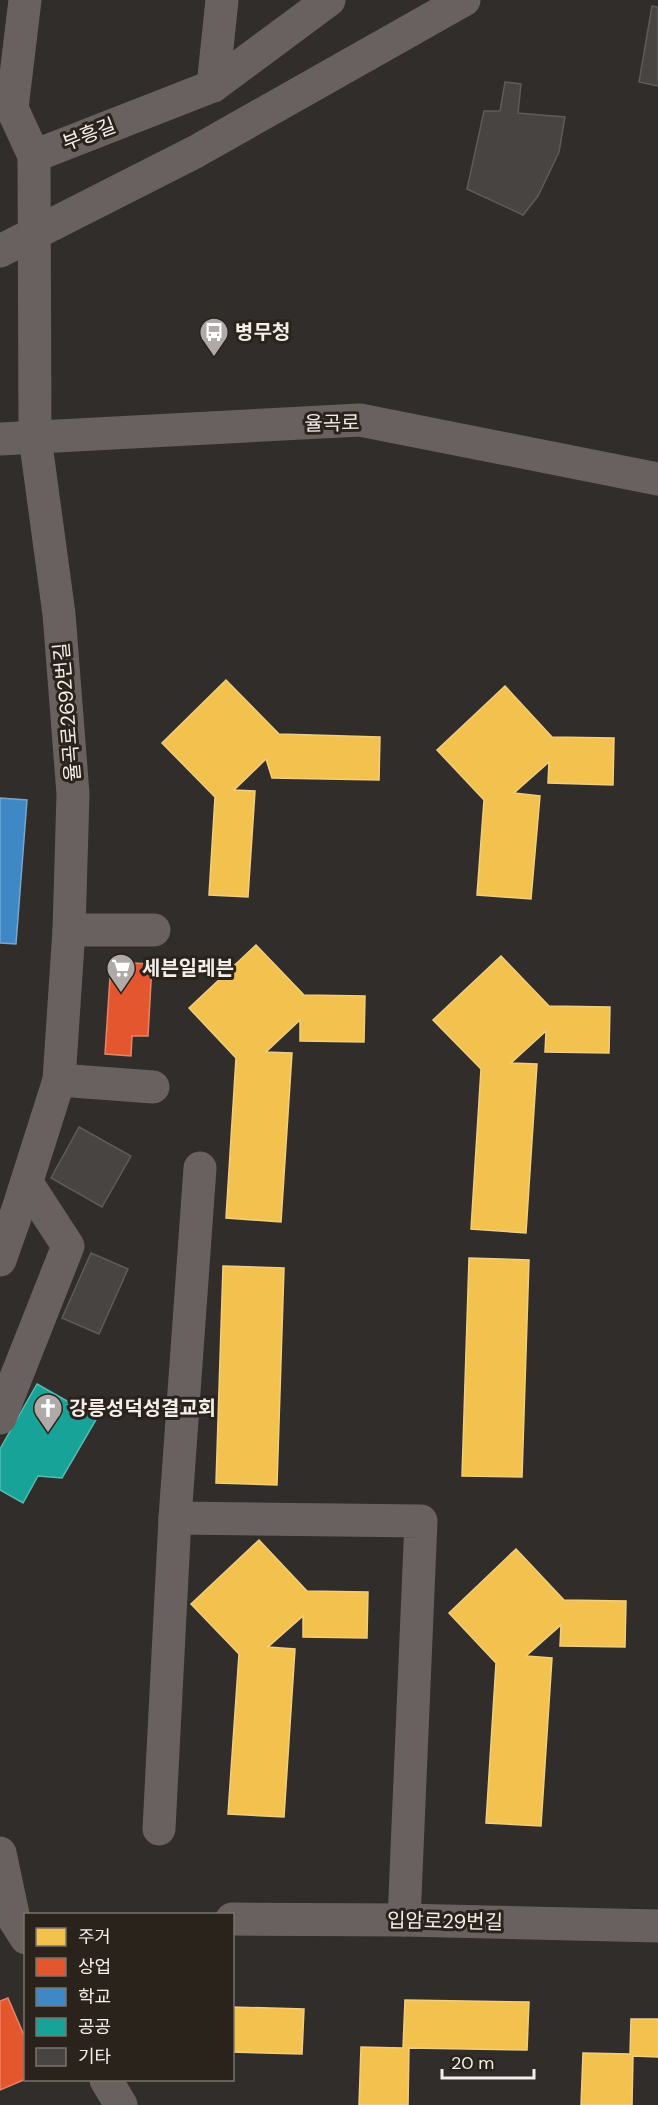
<svg xmlns="http://www.w3.org/2000/svg" width="658" height="2105" font-family="'DM Sans','Noto Sans KR',sans-serif">
  <style>
    .homes { fill: #f2c14e; stroke: #f2ce7d; stroke-width: 1.5 }
    .shops { fill: #e4572e; stroke: #e88466; stroke-width: 1.5 }
    .schools { fill: #3f88c5; stroke: #75a7d0; stroke-width: 1.5 }
    .public { fill: #17a398; stroke: #59bab1; stroke-width: 1.5 }
    .building { fill: #474441; stroke: #5e5b58; stroke-width: 1.5 }
    .lines { fill: none; stroke-linecap: round; stroke-linejoin: round }
    .minor { stroke: #696060; stroke-width: 33 }
    .labels { text-anchor: middle; stroke-width: 6; stroke-linejoin: round; paint-order: stroke }
    .street-label { font-size: 20px; fill: #f3eeea; stroke: #2a231c }
    .poi-label { font-size: 20px; font-weight: bold; fill: #f3eeea; stroke: #2a231c; text-anchor: start }
  </style>
  <rect width="100%" height="100%" fill="#302d2a"/>
  <g class="homes">
    <path d="M226,680L279,734L380,737L379,780L272,778L266,759L234,790L255,791L248,897L209,895L215,797L162,743Z"/>
    <path d="M505,686L552,737L614,738L613,785L548,783L549,762L514,793L540,796L531,899L477,895L484,800L437,750Z"/>
    <path d="M256,945L304,995L365,996L364,1042L300,1041V1020L266,1052L292,1053L281,1222L226,1218L236,1058L189,1008Z"/>
    <path d="M501,956L549,1006L610,1007L609,1053L545,1052L546,1031L511,1063L537,1064L526,1233L471,1229L481,1069L433,1020Z"/>
    <path d="M469,1258L529,1260L522,1477L462,1476Z"/>
    <path d="M223,1266L284,1268L277,1485L216,1483Z"/>
    <path d="M259,1540L307,1591L368,1592L367,1638L303,1637V1616L268,1647L295,1649L284,1817L228,1814L239,1654L191,1604Z"/>
    <path d="M516,1549L564,1600L626,1601L625,1647L560,1646L561,1625L526,1656L552,1658L541,1826L486,1823L496,1663L449,1613Z"/>
    <path d="M405,2000L529,2002L527,2050L409,2048L408,2105H359L361,2047L403,2048Z"/>
    <path d="M232,2007L304,2009L302,2054L232,2052Z"/>
    <path d="M631,2019H658V2057L633,2056L632,2105H581L583,2053L630,2054Z"/>
  </g>
  <g class="shops">
    <path d="M111,962L152,964L148,1036H132L131,1056L105,1054Z"/>
    <path d="M8,1998L26,2040V2079L0,2090V2001Z"/>
  </g>
  <path class="schools" d="M0,798L27,800L16,944L0,943Z"/>
  <path class="public" d="M37,1384L97,1418L62,1478L38,1476L23,1503L0,1490V1449Z"/>
  <g class="building">
    <path d="M652,6L658,7V86L639,82Z"/>
    <path d="M505,82L521,84L518,113L565,117L559,152L538,196L523,215L467,189L484,111H500Z"/>
    <path d="M79,1127L131,1156L102,1207L51,1178Z"/>
    <path d="M91,1253L128,1269L99,1334L62,1318Z"/>
  </g>
  <g class="lines">
    <g class="minor">
      <path d="M25,0L12,108L34,156L213,86L222,0"/>
      <path d="M213,86L329,0"/>
      <path d="M0,251L195,152L464,0"/>
      <path d="M0,439L360,420L658,479"/>
      <path d="M69,930H154"/>
      <path d="M59,1080L153,1087"/>
      <path d="M0,1260L18,1209L59,1080L69,930L73,794L59,614L35,437L34,156"/>
      <path d="M0,1418L68,1246L27,1183"/>
      <path d="M175,1518L200,1168"/>
      <path d="M159,1829L175,1518L421,1521L404,1920"/>
      <path d="M0,1853L14,1919L26,1938"/>
      <path d="M232,1919L404,1920L658,1926"/>
      <path d="M106,2080L121,2105"/>
    </g>
  </g>
  <defs>
    <g id="bus-pin" transform="scale(1.5)"><path d="M0 17L-7.5 6A9.5 9.5 0 1 1 7.5 6Z" fill="#afaaa7" stroke="#2a231c"/><path d="M-5-6H5V4H4V6H2V4H-2V6H-4V4H-5ZM-3.5-4V0h7V-4ZM-3.5 1.2v1.5H-2V1.2ZM2 1.2v1.5H3.5V1.2Z" fill="#fff"/></g>
    <g id="supermarket-pin" transform="scale(1.5)"><path d="M0 17L-7.5 6A9.5 9.5 0 1 1 7.5 6Z" fill="#afaaa7" stroke="#2a231c"/><path d="M-6-5.5h2.5l.6 2H6L4.5 2H-2.5L-4.4-4H-6ZM-1.5 3.2a1.3 1.3 0 1 0 .1 0ZM3 3.2a1.3 1.3 0 1 0 .1 0Z" fill="#fff"/></g>
    <g id="church-pin" transform="scale(1.5)"><path d="M0 17L-7.5 6A9.5 9.5 0 1 1 7.5 6Z" fill="#afaaa7" stroke="#2a231c"/><path d="M-1.2-6h2.4v3.5h3.3v2.4h-3.3V6h-2.4V-.1h-3.3v-2.4h3.3Z" fill="#fff"/></g>
  </defs>
  <g fill-rule="evenodd">
    <use href="#bus-pin" x="214" y="332"/>
    <use href="#supermarket-pin" x="121" y="968"/>
    <use href="#church-pin" x="48" y="1408"/>
  </g>
  <g class="labels">
    <g class="street-label">
      <text transform="translate(89 134) rotate(-21)" y="7">부흥길</text>
      <text transform="translate(332 423) rotate(-1)" y="7">율곡로</text>
      <text transform="translate(67 712) rotate(-95)" y="7">율곡로2692번길</text>
      <text transform="translate(445 1921) rotate(1)" y="7">입암로29번길</text>
    </g>
    <g class="poi-label">
      <text x="235" y="339">병무청</text>
      <text x="142" y="975">세븐일레븐</text>
      <text x="69" y="1415">강릉성덕성결교회</text>
    </g>
  </g>
  <rect x="24" y="1913" width="210" height="168" fill="#2a231c" stroke="#7a746e" stroke-width="1.5"/>
  <rect x="36" y="1928" width="30" height="18" fill="#f2c14e" stroke="#7a746e" stroke-width="1.5"/>
  <text x="78" y="1943" font-size="18" fill="#f3eeea">주거</text>
  <rect x="36" y="1958" width="30" height="18" fill="#e4572e" stroke="#7a746e" stroke-width="1.5"/>
  <text x="78" y="1973" font-size="18" fill="#f3eeea">상업</text>
  <rect x="36" y="1988" width="30" height="18" fill="#3f88c5" stroke="#7a746e" stroke-width="1.5"/>
  <text x="78" y="2003" font-size="18" fill="#f3eeea">학교</text>
  <rect x="36" y="2018" width="30" height="18" fill="#17a398" stroke="#7a746e" stroke-width="1.5"/>
  <text x="78" y="2033" font-size="18" fill="#f3eeea">공공</text>
  <rect x="36" y="2048" width="30" height="18" fill="#474441" stroke="#7a746e" stroke-width="1.5"/>
  <text x="78" y="2063" font-size="18" fill="#f3eeea">기타</text>
  <path d="M442 2069v9h92v-9" fill="none" stroke="#f3eeea" stroke-width="3"/>
  <text x="451" y="2069" font-size="18" fill="#f3eeea" stroke="#2a231c" stroke-width="4.5" paint-order="stroke">20 m</text>
</svg>
